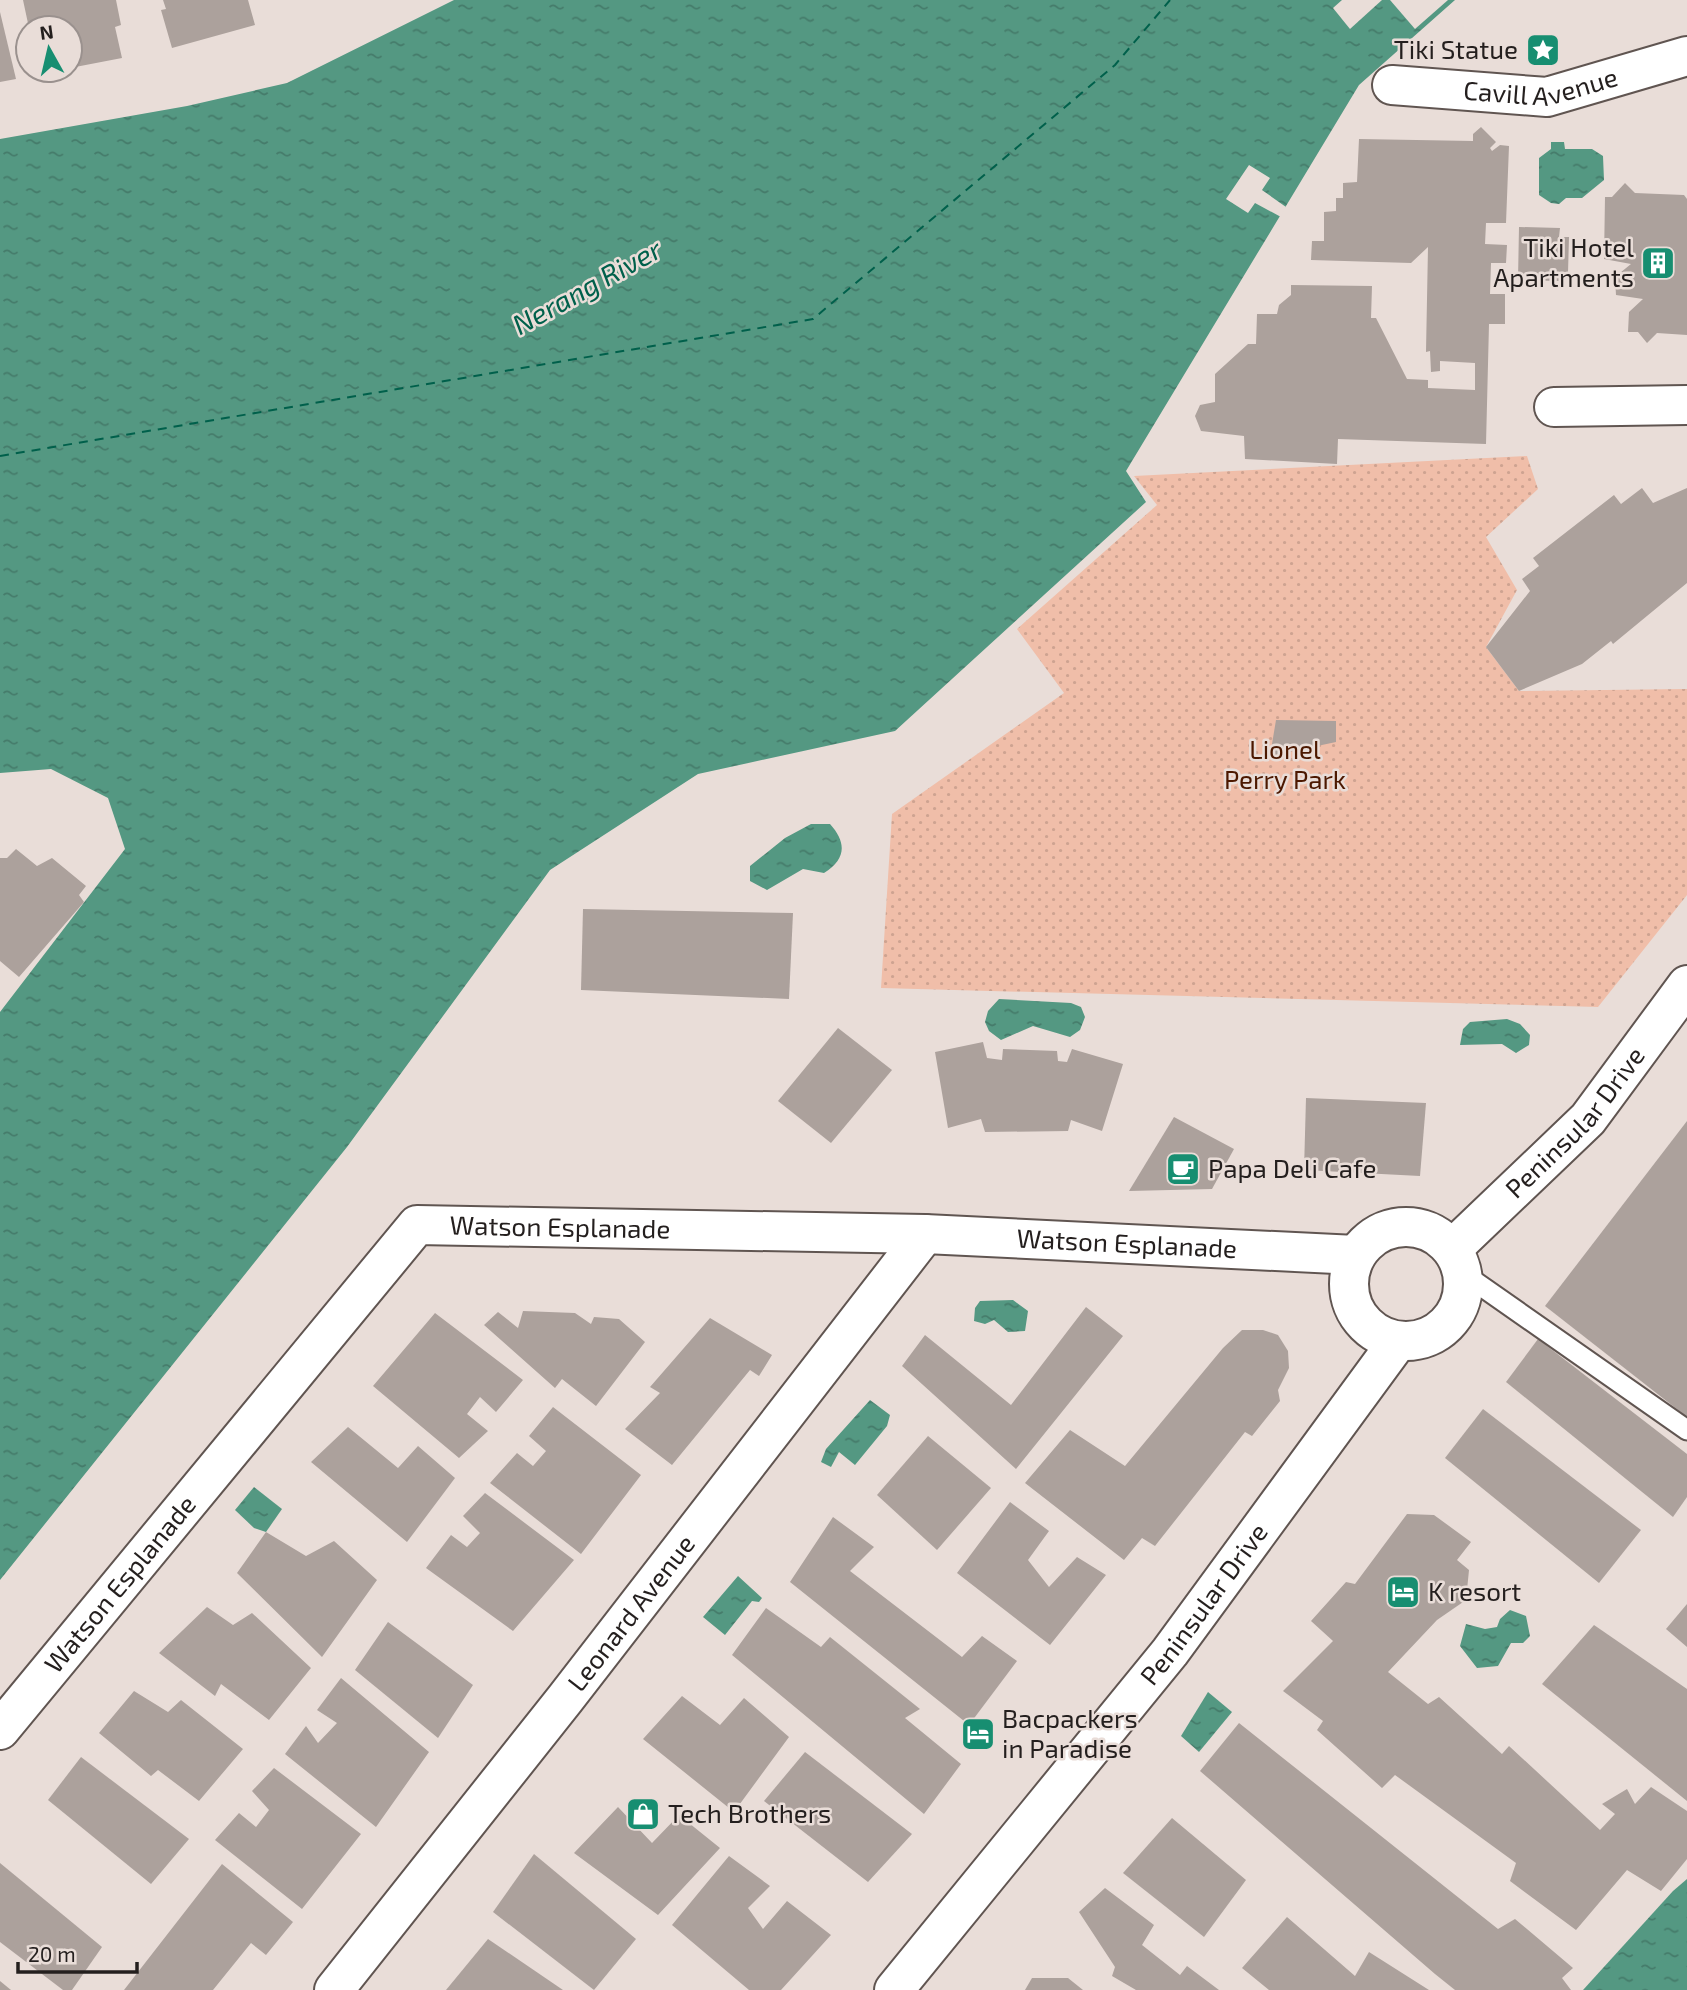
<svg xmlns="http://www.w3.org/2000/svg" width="1687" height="1990" font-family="'Exo 2',sans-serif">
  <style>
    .grass { fill: url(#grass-dots) }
    .water { fill: url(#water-ripples) }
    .pier { fill: #e9ddd8 }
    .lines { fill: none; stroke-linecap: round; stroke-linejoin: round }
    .ferry { stroke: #00604b; stroke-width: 2; stroke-dasharray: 9 7; stroke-linecap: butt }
    .building { fill: #aca19c }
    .service-casing { stroke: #605551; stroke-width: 23 }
    .minor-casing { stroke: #605551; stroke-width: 42 }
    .service { stroke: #fff; stroke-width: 19 }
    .minor { stroke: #fff; stroke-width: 38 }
    .labels { text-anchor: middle; stroke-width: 5; stroke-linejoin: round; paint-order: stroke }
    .poi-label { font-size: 26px; fill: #241f1e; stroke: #e9ddd8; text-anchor: start }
    .street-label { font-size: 26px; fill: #241f1e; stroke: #e9ddd8 }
    .park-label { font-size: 26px; fill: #4c1800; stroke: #e9ddd8 }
    .water-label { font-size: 28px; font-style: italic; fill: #00604b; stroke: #e9ddd8 }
  </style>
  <defs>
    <pattern id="grass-dots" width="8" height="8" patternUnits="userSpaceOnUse" patternTransform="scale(1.75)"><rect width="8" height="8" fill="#f0bea9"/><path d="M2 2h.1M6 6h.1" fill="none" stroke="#cea391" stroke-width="1.8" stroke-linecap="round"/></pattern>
    <pattern id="water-ripples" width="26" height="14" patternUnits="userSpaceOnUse" patternTransform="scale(1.75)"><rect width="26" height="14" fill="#549882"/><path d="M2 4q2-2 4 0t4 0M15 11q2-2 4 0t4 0" fill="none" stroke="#457b6a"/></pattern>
  </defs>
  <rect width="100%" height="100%" fill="#e9ddd8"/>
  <path class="grass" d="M1527,456L1538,489L1486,537L1517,590L1486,647L1519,691L1687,689V895L1598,1007L881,988L892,814L1064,693L1017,629L1157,505L1134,476Z"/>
  <g class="water">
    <path d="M454,0H1455L1359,85L1126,471L1146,502L895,731L698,774L550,870L347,1147L0,1580V1012L125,849L108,798L51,769L0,773V139L187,106L287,83Z"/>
    <path d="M1551,142H1564L1565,149H1592L1603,156L1604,180L1582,198H1566L1559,204L1551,203L1539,195V158L1551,149Z"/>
    <path d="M811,824H830C847,843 846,859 824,873L803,869L767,890L750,881V866L785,838Z"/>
    <path d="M999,999L1071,1003L1081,1007L1085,1017L1080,1030L1070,1037L1033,1026L1001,1040L989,1031L985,1022L988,1011Z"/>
    <path d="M1507,1019L1520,1024L1530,1035L1529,1045L1516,1053L1502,1044L1460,1045L1463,1029L1470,1022Z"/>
    <path d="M1013,1300L1028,1311L1025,1331L1008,1332L994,1320L985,1324L974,1321L975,1308L980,1301Z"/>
    <path d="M870,1400L890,1415L887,1426L855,1465L839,1452L831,1467L821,1462L826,1449Z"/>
    <path d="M254,1487L282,1509L266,1532L254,1528L235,1510Z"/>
    <path d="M738,1576L762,1598L759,1602L752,1601L725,1635L703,1617Z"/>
    <path d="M1510,1610L1526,1616L1530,1636L1523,1643H1511L1498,1666L1477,1668L1460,1646L1466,1624L1485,1629L1497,1627L1500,1619Z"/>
    <path d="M1208,1692L1232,1712L1199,1752L1181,1736Z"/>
    <path d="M1687,1879V1990H1583L1673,1891Z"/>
  </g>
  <g class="pier">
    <path d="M1342,0H1382L1350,29L1333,8Z"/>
    <path d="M1390,0H1448L1415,29Z"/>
    <path d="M1249,165L1270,178L1262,190L1286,207L1281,217L1255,203L1248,213L1226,199Z"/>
  </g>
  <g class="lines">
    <path class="ferry" d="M0,456L813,319L1115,65L1170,0"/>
  </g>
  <g class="building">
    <path d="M23,0H116L121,25L115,27L122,58L70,68V28H29Z"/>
    <path d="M163,0H248L255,25L172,48L161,10L166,9Z"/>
    <path d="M0,12L16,79L0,82Z"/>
    <path d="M1481,127L1496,142L1490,148L1492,151L1500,145L1509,146L1506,223H1486L1485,244L1507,245L1506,263H1491L1490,294H1505V324H1489L1486,444L1338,439L1337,464L1245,459L1244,436L1201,431L1195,416L1200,405L1215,402V374L1248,344H1256L1257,314H1277L1279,305L1291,295V285L1372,286L1371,318H1376L1407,379L1428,380V388L1475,390V363L1440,361V371L1431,372L1430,351L1426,352L1428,247L1411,263L1311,260L1312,241H1324V212L1336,211V198H1343V183L1357,182L1359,139L1473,141V134Z"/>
    <path d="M1625,183L1635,193L1684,195L1687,199V335L1657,333L1647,343L1638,332H1628L1629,312L1643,299L1616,295L1615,277L1631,264L1604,259L1605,197H1612Z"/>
    <path d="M1519,227L1560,228L1559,237H1569L1568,273H1560V281L1518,280Z"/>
    <path d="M1642,488L1653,503L1687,488V583L1613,644L1611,641L1582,664L1519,691L1486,647L1530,591L1522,579L1539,566L1533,558L1614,495L1621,504Z"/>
    <path d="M1276,720L1336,721V742L1270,756Z"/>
    <path d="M16,849L37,866L52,858L86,886L79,895L84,902L19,977L0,961V858H7Z"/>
    <path d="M583,909L793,913L789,999L581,990Z"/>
    <path d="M838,1028L892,1070L831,1143L778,1101Z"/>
    <path d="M983,1042L987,1058L1002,1060L1003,1049L1057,1051L1058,1061L1067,1062L1072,1049L1123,1064L1102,1131L1071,1120L1068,1131L985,1132L981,1119L948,1128L935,1052Z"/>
    <path d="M1306,1098L1426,1103L1420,1176L1304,1170Z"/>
    <path d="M1174,1117L1234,1149L1212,1189L1129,1191Z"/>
    <path d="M1687,1121V1417L1545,1306Z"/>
    <path d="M1086,1307L1123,1336L1016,1469L902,1366L925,1335L1011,1405Z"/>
    <path d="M523,1311L575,1313L591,1324L594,1317L619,1319L645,1342L596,1406L562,1379L555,1388L484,1325L498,1312L518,1328Z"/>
    <path d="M435,1313L523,1380L496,1412L480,1397L467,1414L488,1431L459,1458L373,1386Z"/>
    <path d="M710,1318L772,1355L759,1376L750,1370L672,1465L625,1429L660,1393L650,1387Z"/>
    <path d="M1242,1330H1263L1278,1335L1288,1351L1289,1368L1278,1390L1280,1401L1252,1436L1245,1432L1155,1546L1142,1538L1124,1560L1025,1483L1070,1430L1125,1466L1223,1348Z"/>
    <path d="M1538,1339L1687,1454V1497L1673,1517L1506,1382Z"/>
    <path d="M553,1407L641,1475L581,1554L490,1483L517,1453L533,1466L546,1451L529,1436Z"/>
    <path d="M1483,1409L1641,1530L1599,1583L1445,1458Z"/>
    <path d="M348,1427L398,1468L418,1446L455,1478L407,1542L311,1462Z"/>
    <path d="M928,1436L991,1488L937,1550L877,1495Z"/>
    <path d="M485,1493L574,1560L513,1631L426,1568L451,1535L467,1547L480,1533L463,1516Z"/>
    <path d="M1010,1502L1049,1531L1028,1560L1049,1587L1077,1557L1106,1575L1050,1645L957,1573Z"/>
    <path d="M1407,1514L1434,1515L1471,1542L1457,1560L1469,1570L1466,1600L1437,1620L1388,1672L1428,1704L1439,1697L1502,1754L1509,1746L1600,1830L1615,1814L1602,1804L1627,1789L1635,1804L1651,1787L1687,1811V1859L1661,1891L1627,1870L1576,1930L1510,1881L1516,1863L1395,1775L1382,1788L1317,1730L1323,1721L1283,1691L1333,1641L1311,1621L1346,1582L1355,1584Z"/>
    <path d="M833,1517L874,1547L850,1571L962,1657L982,1636L1017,1661L969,1725L790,1582Z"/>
    <path d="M266,1532L306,1556L334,1541L377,1580L322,1657L237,1573Z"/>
    <path d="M1687,1604V1647L1666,1629Z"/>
    <path d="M207,1607L233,1625L252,1613L311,1668L269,1720L221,1684L215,1696L159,1653Z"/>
    <path d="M766,1608L821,1647L830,1637L920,1709L905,1718L961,1764L924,1814L732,1655Z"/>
    <path d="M388,1622L473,1685L438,1738L355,1670Z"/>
    <path d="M1594,1625L1687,1689V1801L1542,1684Z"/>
    <path d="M341,1678L429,1752L376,1827L285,1754L306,1726L318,1743L337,1723L317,1710Z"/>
    <path d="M134,1691L168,1712L181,1700L243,1749L199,1801L158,1770L151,1776L99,1733Z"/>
    <path d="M682,1696L720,1725L744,1698L789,1737L734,1812L643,1739Z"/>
    <path d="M1239,1723L1498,1929L1515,1919L1573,1968L1562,1978L1571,1990H1455L1435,1974L1200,1771Z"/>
    <path d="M805,1752L912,1834L868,1882L764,1801Z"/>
    <path d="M81,1757L189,1839L151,1884L48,1800Z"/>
    <path d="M274,1768L361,1834L302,1909L215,1840L239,1813L256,1827L269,1810L252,1791Z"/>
    <path d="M618,1807L652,1843L679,1815L720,1848L658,1915L574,1853Z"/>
    <path d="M1172,1818L1246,1880L1204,1937L1123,1873Z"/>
    <path d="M534,1854L636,1939L594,1990L493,1912Z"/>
    <path d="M729,1856L770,1886L748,1908L763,1929L787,1901L831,1935L781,1990H749L672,1925Z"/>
    <path d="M0,1863L102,1947L72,1990H63L0,1942Z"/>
    <path d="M222,1864L293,1922L266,1955L251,1943L213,1990H124Z"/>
    <path d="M1105,1888L1154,1925L1142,1945L1180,1975L1187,1966L1219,1990H1136L1112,1976L1115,1967L1079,1912Z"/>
    <path d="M1287,1917L1355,1976L1369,1952L1429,1990H1269L1242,1968Z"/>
    <path d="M488,1939L563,1990H446Z"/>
    <path d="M1032,1978H1068L1083,1990H1025Z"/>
    <path d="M0,1981L11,1990H0Z"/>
  </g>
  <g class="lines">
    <g class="service-casing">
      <path id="service" d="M1464,1274L1687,1430"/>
    </g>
    <g class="minor-casing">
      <g id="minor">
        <path id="s1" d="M1392,85L1547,97L1687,56"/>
        <path d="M1554,407L1687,405"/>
        <circle cx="1406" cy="1284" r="57"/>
        <path id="s2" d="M1452,1249L1588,1119L1687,985"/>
        <path id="s3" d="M0,1730L417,1225L925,1234L1356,1255"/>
        <path id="s4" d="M334,1990L565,1699L925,1234"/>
        <path id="s5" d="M894,1990L1170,1652L1398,1341"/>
      </g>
    </g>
    <use href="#service" class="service"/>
    <use href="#minor" class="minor"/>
  </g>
  <defs>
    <g id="sight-square" transform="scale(1.75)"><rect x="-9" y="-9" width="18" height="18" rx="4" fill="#178e71" stroke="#e9ddd8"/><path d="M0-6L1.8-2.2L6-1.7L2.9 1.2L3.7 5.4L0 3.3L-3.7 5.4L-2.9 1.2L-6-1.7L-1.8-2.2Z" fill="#fff"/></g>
    <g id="building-square" transform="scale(1.75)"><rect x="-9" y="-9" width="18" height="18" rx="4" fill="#178e71" stroke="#e9ddd8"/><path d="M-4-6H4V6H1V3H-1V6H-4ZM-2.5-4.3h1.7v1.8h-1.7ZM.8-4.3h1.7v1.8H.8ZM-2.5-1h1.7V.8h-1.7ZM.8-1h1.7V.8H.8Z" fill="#fff"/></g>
    <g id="cafe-square" transform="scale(1.75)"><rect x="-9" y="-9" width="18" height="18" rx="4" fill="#178e71" stroke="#e9ddd8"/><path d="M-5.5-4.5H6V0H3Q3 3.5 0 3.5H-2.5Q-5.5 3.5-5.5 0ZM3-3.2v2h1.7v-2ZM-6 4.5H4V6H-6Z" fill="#fff"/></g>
    <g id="hotel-square" transform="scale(1.75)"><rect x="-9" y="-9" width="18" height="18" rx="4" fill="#178e71" stroke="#e9ddd8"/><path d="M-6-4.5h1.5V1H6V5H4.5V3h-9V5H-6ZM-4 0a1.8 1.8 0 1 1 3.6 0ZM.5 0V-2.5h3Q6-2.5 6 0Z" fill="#fff"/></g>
    <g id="shop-square" transform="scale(1.75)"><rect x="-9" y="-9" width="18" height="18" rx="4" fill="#178e71" stroke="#e9ddd8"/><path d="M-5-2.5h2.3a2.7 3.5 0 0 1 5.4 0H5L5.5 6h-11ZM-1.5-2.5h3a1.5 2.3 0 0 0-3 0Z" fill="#fff"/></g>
  </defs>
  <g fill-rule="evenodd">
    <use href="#sight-square" x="1543" y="50"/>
    <use href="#building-square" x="1658" y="263"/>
    <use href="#cafe-square" x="1183" y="1169"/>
    <use href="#hotel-square" x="1403" y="1592"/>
    <use href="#hotel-square" x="978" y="1734"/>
    <use href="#shop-square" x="643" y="1814"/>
  </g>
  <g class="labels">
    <g class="poi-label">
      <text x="1518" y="59" text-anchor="end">Tiki Statue</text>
      <text x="1634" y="257" text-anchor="end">Tiki Hotel<tspan x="1634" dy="30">Apartments</tspan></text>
      <text x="1208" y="1178">Papa Deli Cafe</text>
      <text x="1428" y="1601">K resort</text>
      <text x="1002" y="1728">Bacpackers<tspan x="1002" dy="30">in Paradise</tspan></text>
      <text x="668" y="1823">Tech Brothers</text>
    </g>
    <g class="street-label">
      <text dy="9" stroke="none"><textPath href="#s1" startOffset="150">Cavill Avenue</textPath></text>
      <text dy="9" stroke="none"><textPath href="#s2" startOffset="177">Peninsular Drive</textPath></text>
      <text dy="9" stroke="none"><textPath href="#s3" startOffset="798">Watson Esplanade</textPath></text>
      <text dy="9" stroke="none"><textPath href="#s3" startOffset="1365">Watson Esplanade</textPath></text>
      <text dy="9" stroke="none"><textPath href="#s3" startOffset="189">Watson Esplanade</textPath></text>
      <text dy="9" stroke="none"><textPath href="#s5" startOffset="495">Peninsular Drive</textPath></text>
      <text dy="9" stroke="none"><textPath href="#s4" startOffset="480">Leonard Avenue</textPath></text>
    </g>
    <g class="park-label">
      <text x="1285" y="759">Lionel<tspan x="1285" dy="30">Perry Park</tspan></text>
    </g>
    <g class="water-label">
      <text transform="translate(587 287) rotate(-29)" y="10">Nerang River</text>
    </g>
  </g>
  <g transform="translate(49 49) rotate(352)"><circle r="33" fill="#e9ddd8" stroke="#9a918e" stroke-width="2"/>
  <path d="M0-5L12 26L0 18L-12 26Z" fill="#178e71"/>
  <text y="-10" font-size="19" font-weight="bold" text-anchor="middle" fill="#241f1e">N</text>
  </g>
  <path d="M18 1962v10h119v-10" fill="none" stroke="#241f1e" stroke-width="3.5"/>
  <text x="28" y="1962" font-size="21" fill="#241f1e" stroke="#e9ddd8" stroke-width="5" paint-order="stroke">20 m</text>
</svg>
